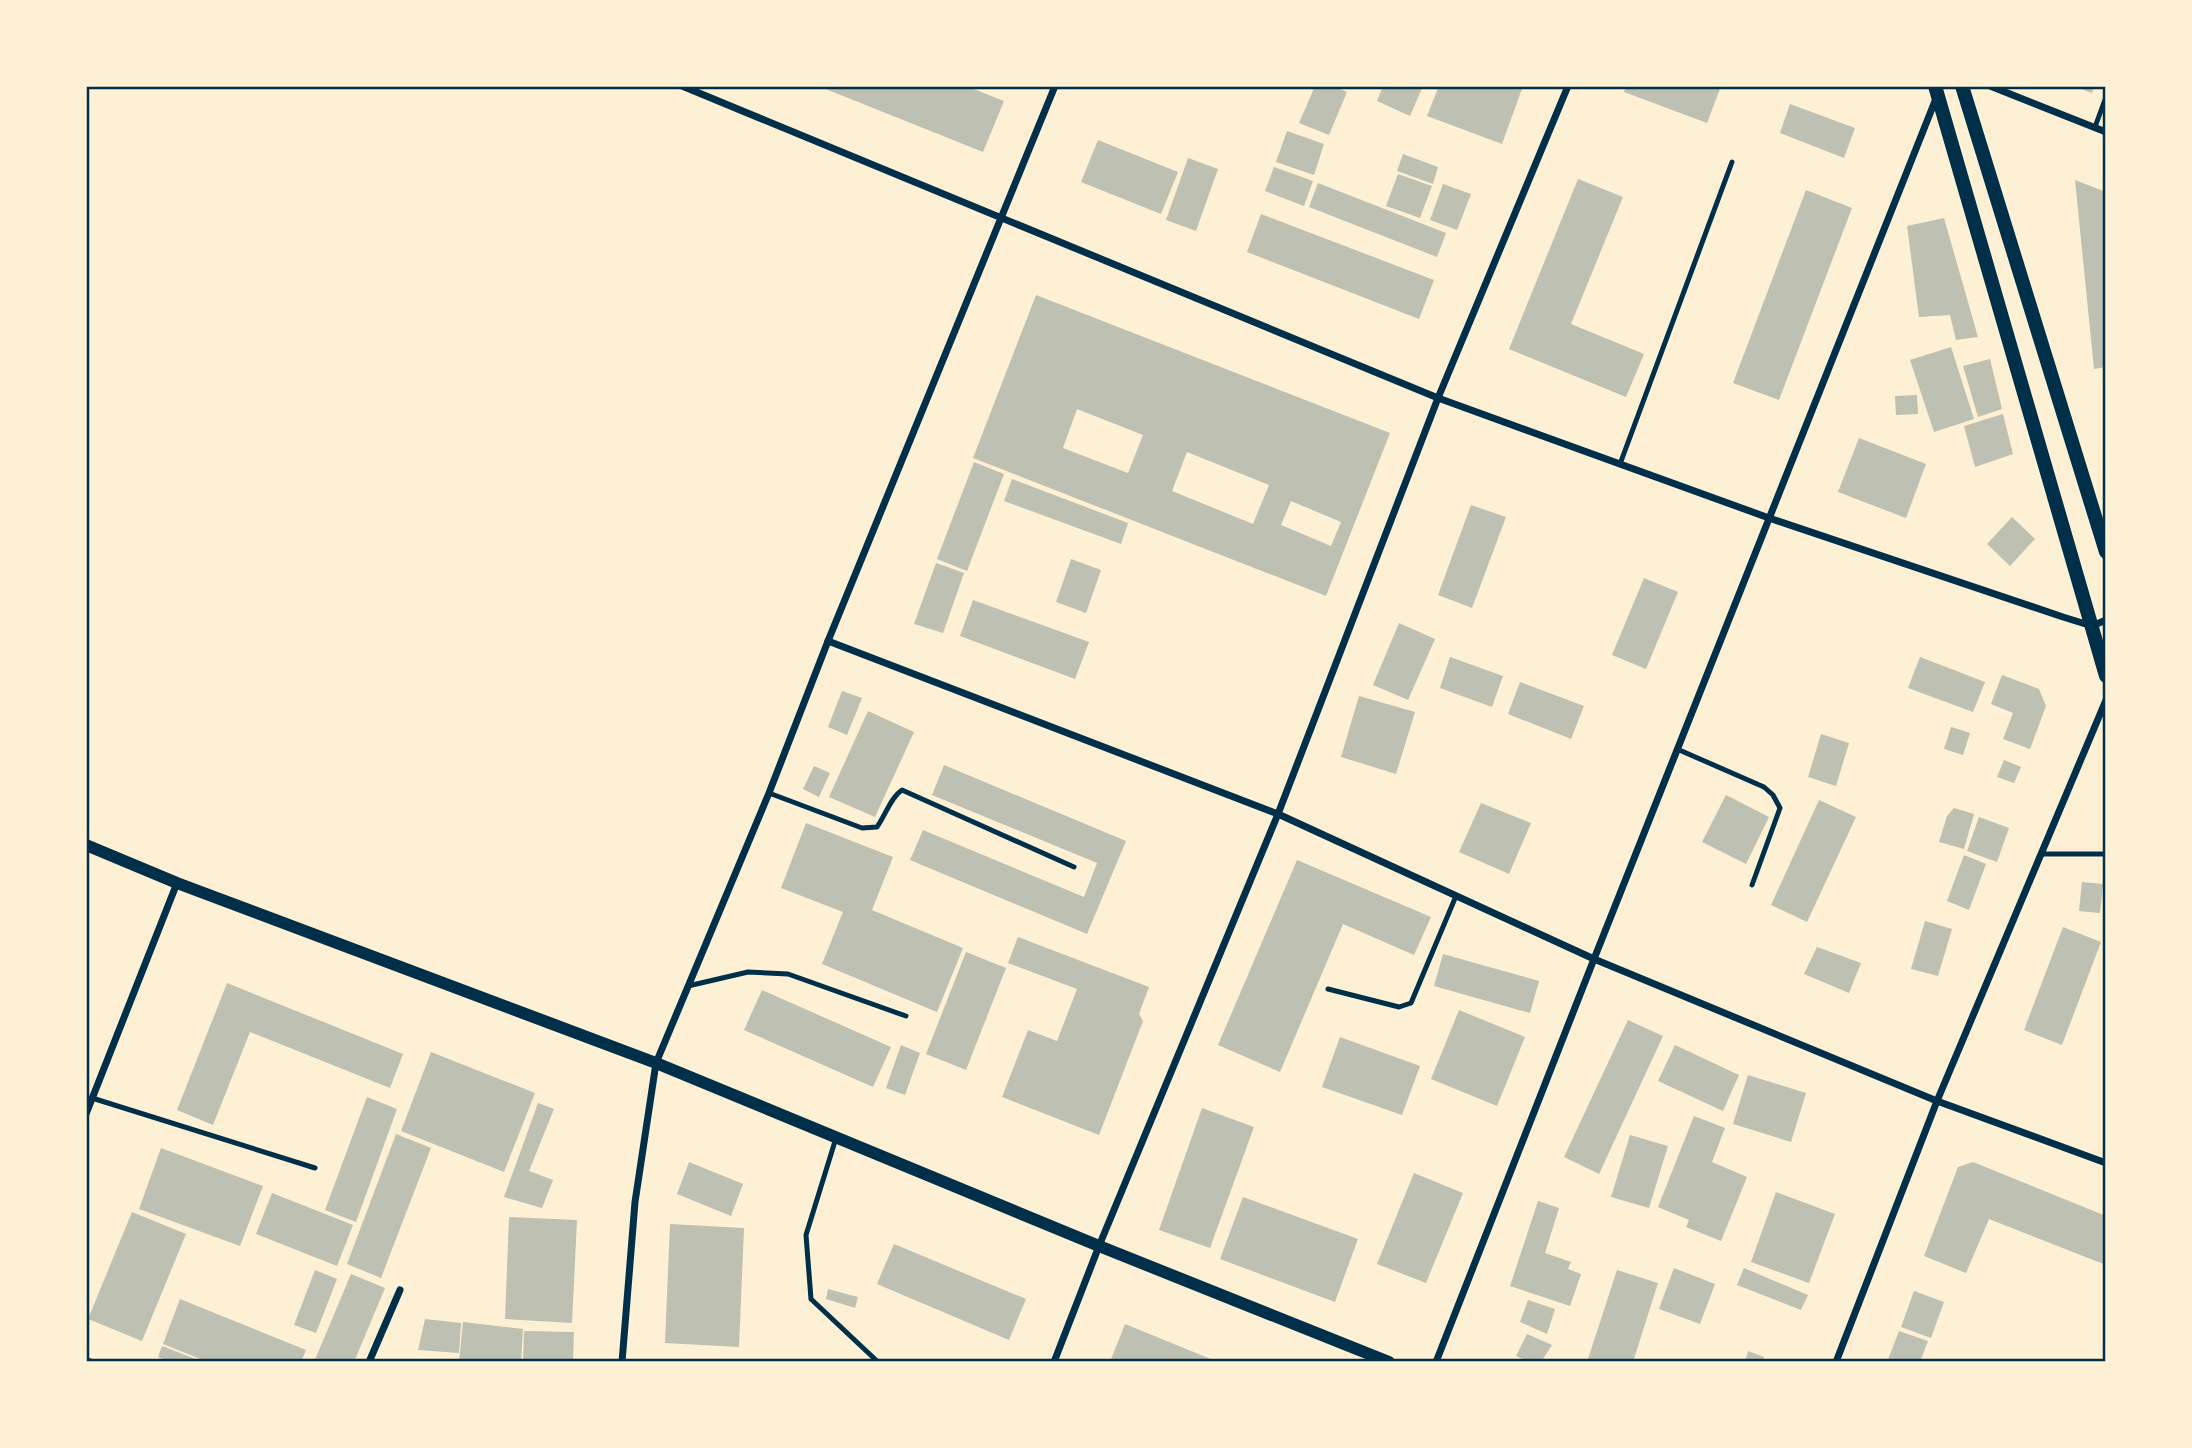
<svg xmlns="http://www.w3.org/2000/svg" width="2192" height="1448" font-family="Merriweather,serif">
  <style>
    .building { fill: #bec0b2; fill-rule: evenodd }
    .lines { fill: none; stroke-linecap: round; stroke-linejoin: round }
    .service { stroke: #003049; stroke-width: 5 }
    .minor { stroke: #003049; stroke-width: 7 }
    .tertiary { stroke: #003049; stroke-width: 12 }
    .secondary { stroke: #003049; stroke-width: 14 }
    .neatline { fill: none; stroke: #003049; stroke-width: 2.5 }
  </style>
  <rect width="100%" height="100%" fill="#fdf0d5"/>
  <g class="building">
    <path d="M818,86H966L1004,101L983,152Z"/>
    <path d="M1315,86H1333L1347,92L1329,135L1299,123Z"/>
    <path d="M1383,86H1423L1410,116L1377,101Z"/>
    <path d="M1439,86H1523L1502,144L1427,116Z"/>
    <path d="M1626,86H1721L1707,123L1624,92Z"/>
    <path d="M2073,86H2094L2092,93Z"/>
    <path d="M1790,104L1855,128L1844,158L1780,133Z"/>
    <path d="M1287,131L1324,144L1314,175L1276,162Z"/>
    <path d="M1098,140L1178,172L1161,214L1081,182Z"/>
    <path d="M1403,154L1438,167L1433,184L1397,171Z"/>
    <path d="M1188,158L1218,169L1196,231L1166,220Z"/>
    <path d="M1274,167L1313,181L1304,206L1265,191Z"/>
    <path d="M1398,174L1432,186L1420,218L1386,206Z"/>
    <path d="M1578,179L1623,197L1571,324L1644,354L1626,397L1509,349Z"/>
    <path d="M2075,180L2106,192V367L2094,369Z"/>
    <path d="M1318,183L1446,233L1437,257L1309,207Z"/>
    <path d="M1443,184L1471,194L1457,230L1430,220Z"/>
    <path d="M1806,190L1852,208L1779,400L1733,383Z"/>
    <path d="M1261,214L1434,280L1419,319L1247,252Z"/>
    <path d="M1944,218L1978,337L1956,340L1950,315L1919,317L1907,226Z"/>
    <path d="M1036,295L1390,433L1326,596L973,458ZM1077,409L1143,435L1128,473L1063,448ZM1187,452L1269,485L1253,524L1172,491ZM1291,501L1341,522L1331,546L1281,525Z"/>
    <path d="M1951,347L1974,419L1934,432L1910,360Z"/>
    <path d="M1990,359L2002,409L1978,417L1963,366Z"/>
    <path d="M1917,395L1918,414L1896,415L1895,396Z"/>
    <path d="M2003,414L2013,454L1975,467L1964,426Z"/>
    <path d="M1859,438L1926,464L1906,518L1838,492Z"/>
    <path d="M974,462L1004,474L967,571L937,559Z"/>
    <path d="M1012,479L1128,523L1121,544L1004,501Z"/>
    <path d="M1471,505L1506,517L1472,608L1438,595Z"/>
    <path d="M2012,517L2035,539L2010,566L1987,544Z"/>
    <path d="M1071,559L1101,570L1086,613L1056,602Z"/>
    <path d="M936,563L964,573L943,633L914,624Z"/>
    <path d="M1644,578L1678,592L1646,669L1612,655Z"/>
    <path d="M973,600L1089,642L1075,679L960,636Z"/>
    <path d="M1399,623L1435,639L1408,700L1373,685Z"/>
    <path d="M1450,657L1503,676L1492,707L1440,688Z"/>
    <path d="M1920,657L1985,682L1973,712L1908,688Z"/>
    <path d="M2002,675L2039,689L2046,706L2030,749L2003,739L2013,713L1991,704Z"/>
    <path d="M1520,682L1584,706L1571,739L1508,714Z"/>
    <path d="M842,691L862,698L847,735L828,727Z"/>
    <path d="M1359,696L1415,712L1396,774L1341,757Z"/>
    <path d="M868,711L914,732L875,817L829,797Z"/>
    <path d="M1951,727L1970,733L1963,755L1944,749Z"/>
    <path d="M1821,734L1849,743L1836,786L1808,777Z"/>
    <path d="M2004,760L2021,767L2014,783L1997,777Z"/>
    <path d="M944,765L1126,841L1087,934L910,860L923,830L1084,897L1097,863L932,795Z"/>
    <path d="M814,766L830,773L819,797L803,789Z"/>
    <path d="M1726,795L1769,817L1746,864L1702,842Z"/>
    <path d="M1819,800L1856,817L1807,922L1771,905Z"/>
    <path d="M1481,803L1531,823L1509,874L1459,852Z"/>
    <path d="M1954,808L1974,814L1964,849L1939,842L1947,816Z"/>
    <path d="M1979,817L2009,828L1997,862L1967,851Z"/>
    <path d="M806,823L893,857L872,910L963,948L937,1012L822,964L843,912L781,888Z"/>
    <path d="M1964,855L1986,864L1969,910L1947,901Z"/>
    <path d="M1297,860L1431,917L1414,955L1343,924L1280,1072L1218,1045Z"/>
    <path d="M2082,882L2103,884L2100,913L2079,911Z"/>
    <path d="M1925,921L1952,929L1938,976L1911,969Z"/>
    <path d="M2063,927L2101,942L2062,1045L2024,1030Z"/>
    <path d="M1018,937L1149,987L1139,1014L1143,1021L1099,1135L1002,1097L1028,1030L1057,1041L1077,989L1008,963Z"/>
    <path d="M1817,947L1861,963L1849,993L1804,974Z"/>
    <path d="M966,952L1006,968L966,1070L926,1054Z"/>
    <path d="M1443,954L1539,981L1530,1013L1434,986Z"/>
    <path d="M227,983L403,1054L390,1088L250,1032L213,1125L177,1110Z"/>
    <path d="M762,990L891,1047L873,1087L744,1030Z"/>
    <path d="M1459,1010L1525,1037L1497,1106L1431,1079Z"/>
    <path d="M1628,1020L1663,1036L1599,1174L1564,1157Z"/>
    <path d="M1340,1037L1420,1066L1402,1115L1322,1087Z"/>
    <path d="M901,1045L920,1053L905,1095L886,1088Z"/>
    <path d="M1675,1045L1739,1075L1723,1111L1658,1081Z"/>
    <path d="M431,1052L535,1093L504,1172L401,1131Z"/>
    <path d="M1748,1075L1806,1093L1791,1142L1733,1124Z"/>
    <path d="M367,1097L397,1109L356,1222L325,1210Z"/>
    <path d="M538,1103L554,1109L529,1171L553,1180L542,1208L504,1197Z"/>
    <path d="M1202,1108L1254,1127L1210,1248L1159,1230Z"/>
    <path d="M1694,1116L1725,1128L1712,1162L1747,1177L1721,1241L1686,1227L1689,1220L1658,1207Z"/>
    <path d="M396,1134L431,1148L381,1278L347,1264Z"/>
    <path d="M1630,1135L1668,1146L1649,1208L1611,1197Z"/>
    <path d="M161,1148L263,1186L240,1246L139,1209Z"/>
    <path d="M689,1162L743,1184L731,1216L677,1194Z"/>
    <path d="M1973,1162L2106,1216V1265L1989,1219L1966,1273L1924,1256L1958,1167Z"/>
    <path d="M1414,1173L1463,1193L1426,1283L1377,1264Z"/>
    <path d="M1776,1192L1835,1214L1809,1283L1751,1262Z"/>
    <path d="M272,1193L353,1225L337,1266L256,1234Z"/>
    <path d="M1243,1197L1358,1239L1335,1302L1220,1259Z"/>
    <path d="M1538,1201L1559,1208L1545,1253L1571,1262L1568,1269L1581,1274L1570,1306L1510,1286Z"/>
    <path d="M132,1212L186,1234L142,1341L88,1319Z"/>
    <path d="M509,1217L577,1220L572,1323L505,1319Z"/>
    <path d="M670,1224L744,1228L739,1347L665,1343Z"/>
    <path d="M894,1244L1026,1299L1009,1340L877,1284Z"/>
    <path d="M1674,1268L1715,1284L1700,1324L1659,1309Z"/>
    <path d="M1744,1268L1808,1295L1801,1310L1737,1285Z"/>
    <path d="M315,1270L337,1279L316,1333L294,1325Z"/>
    <path d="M1617,1270L1658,1283L1633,1362H1587Z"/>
    <path d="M351,1274L385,1288L354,1362H314Z"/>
    <path d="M828,1289L858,1297L855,1308L826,1299Z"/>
    <path d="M1914,1291L1944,1302L1931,1338L1901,1327Z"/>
    <path d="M180,1299L306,1350L301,1362H208L163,1344Z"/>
    <path d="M1528,1300L1555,1309L1547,1334L1520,1322Z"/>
    <path d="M425,1319L461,1323L459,1353L418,1350Z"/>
    <path d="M463,1322L523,1329L521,1362H459Z"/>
    <path d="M1125,1324L1218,1362H1110Z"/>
    <path d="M524,1331L574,1332L573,1362H523Z"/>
    <path d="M1899,1331L1928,1341L1920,1362H1887Z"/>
    <path d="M1527,1334L1552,1345L1541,1362H1529L1516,1356Z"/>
    <path d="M162,1346L203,1362H170L158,1357Z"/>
    <path d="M1748,1351L1764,1357L1762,1362H1745Z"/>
  </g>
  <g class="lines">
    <g class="service">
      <path d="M2095,127L2106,97"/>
      <path d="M1620,464L1732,162"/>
      <path d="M1677,749L1764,787L1773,795L1780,808L1752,885"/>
      <path d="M769,793L862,828L877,827C885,816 891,797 902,790L1074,867"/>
      <path d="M2041,854H2106"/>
      <path d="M688,986L748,972L788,974L906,1016"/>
      <path d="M1328,989L1399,1007L1411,1003L1456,896"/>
      <path d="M92,1098L315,1168"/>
      <path d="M836,1138L806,1235L811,1299L878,1362"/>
    </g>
    <g class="minor">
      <path d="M682,86L1438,398L1769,518L2063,617L2092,626L2106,620"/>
      <path d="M1990,86L2106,132"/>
      <path d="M828,641L1278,814L1594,959L1937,1101L2106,1163"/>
      <path d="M86,1114L177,883"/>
      <path d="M86,1361L90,1362"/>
      <path d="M369,1362L400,1290"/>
      <path d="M622,1362L635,1202L656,1063L769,793L828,641L1055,86"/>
      <path d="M1054,1362L1099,1246L1278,814L1438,398L1568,86"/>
      <path d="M1436,1362L1594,959L1937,96"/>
      <path d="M1836,1362L1937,1101L2106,700"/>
    </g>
    <path class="tertiary" d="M86,845L177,883L656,1063L1099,1246L1389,1362"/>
    <g class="secondary">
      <path d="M1935,86L2106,676"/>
      <path d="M1962,86L2106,552"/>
    </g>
  </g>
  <rect width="2192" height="1448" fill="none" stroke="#fdf0d5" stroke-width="175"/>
  <rect x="88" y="88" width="2016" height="1272" class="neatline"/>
</svg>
